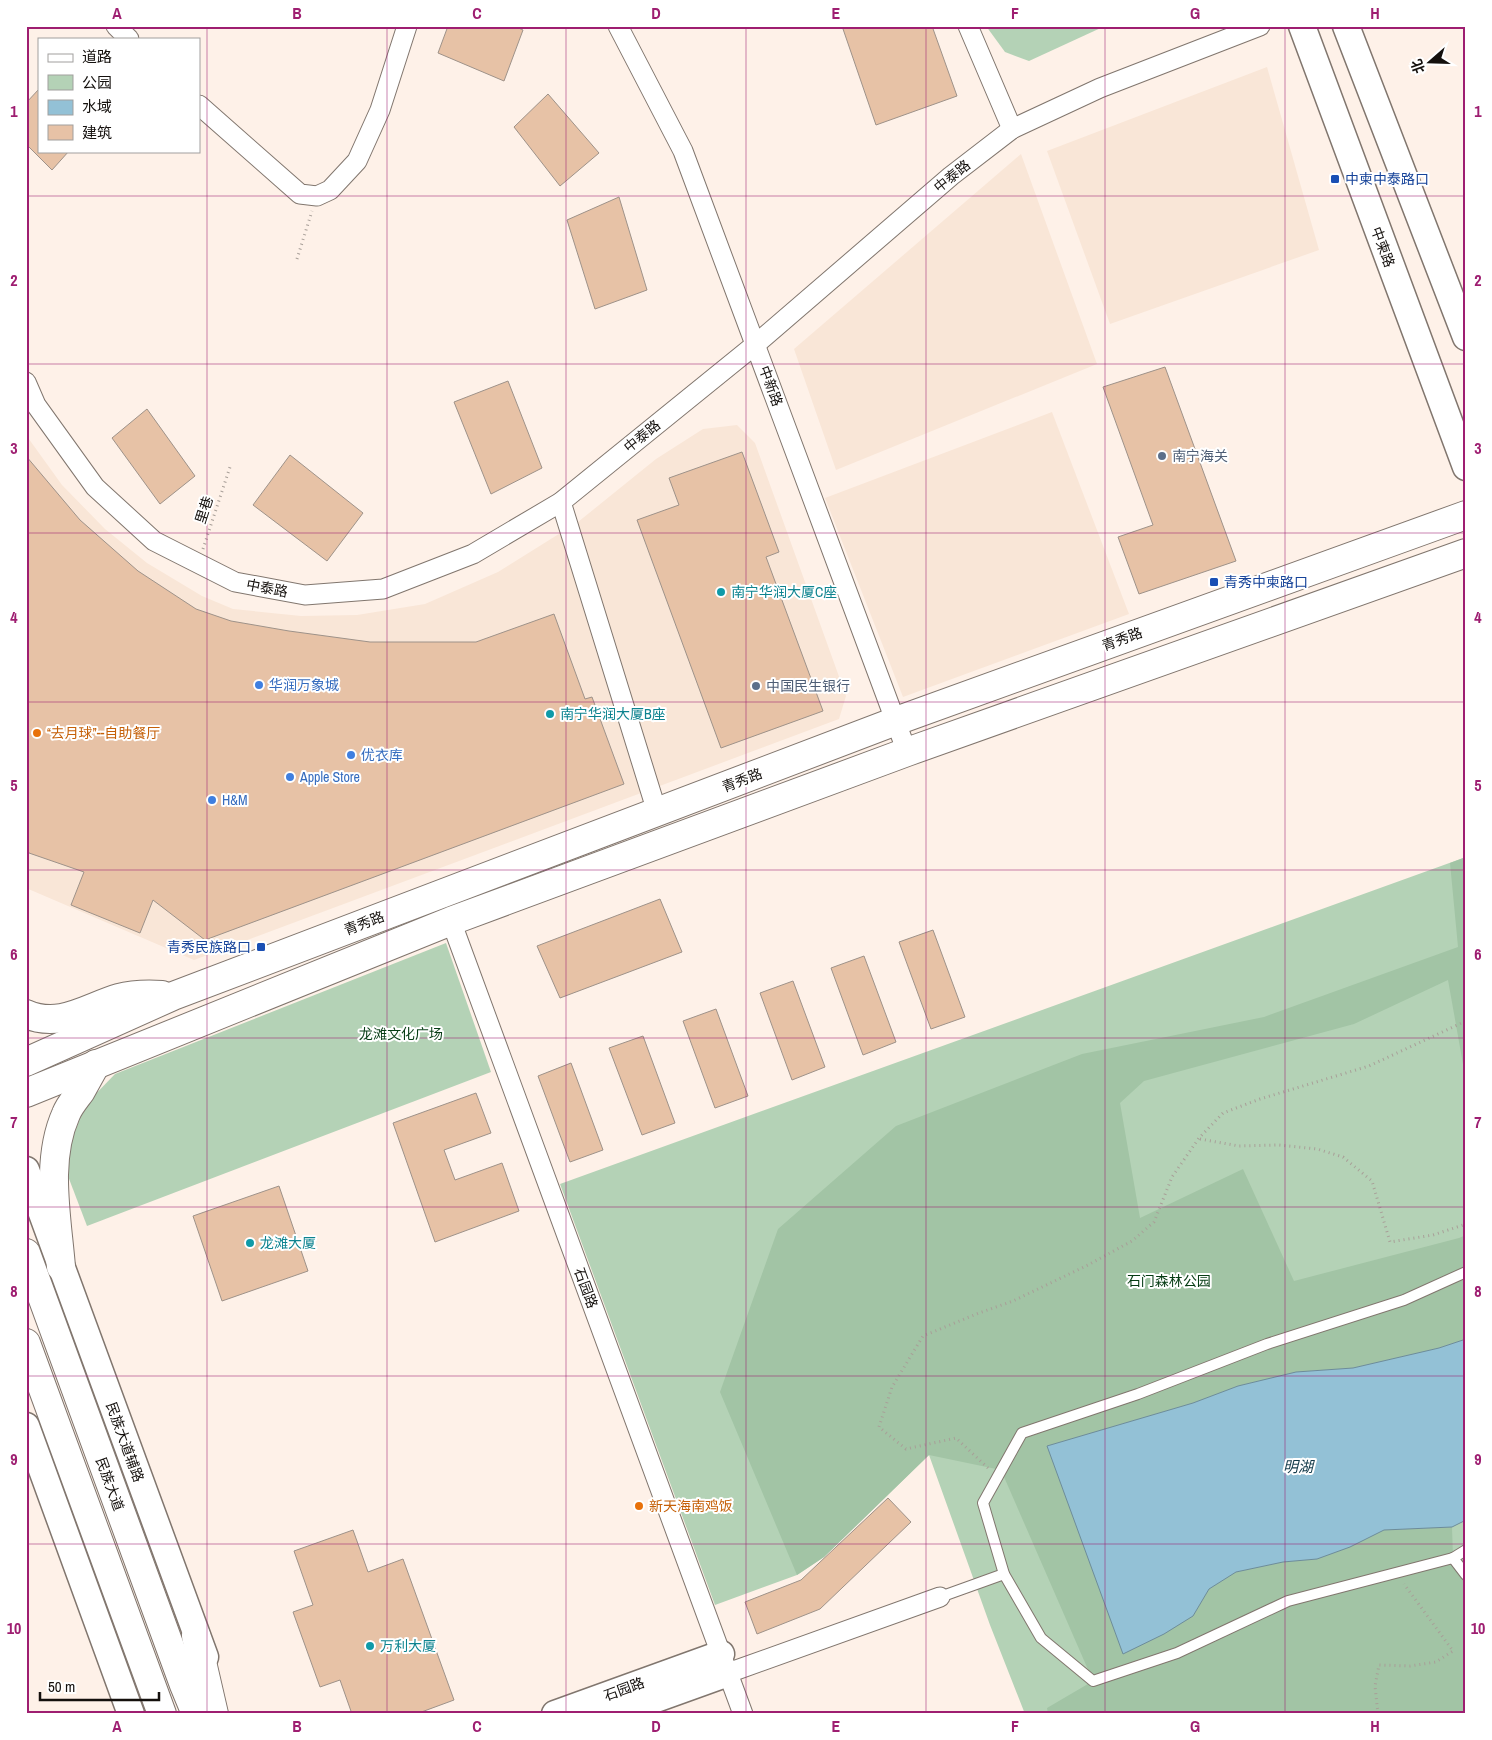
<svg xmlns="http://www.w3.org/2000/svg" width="1492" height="1740" font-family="'Archivo Narrow','Noto Sans SC',sans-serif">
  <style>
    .built { fill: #f9e6d7 }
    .green { fill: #b4d2b6 }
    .forest { fill: #a2c4a5 }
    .water { fill: #93c1d6; stroke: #6d8c9a }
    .building { fill: #e7c2a6; stroke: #9e9289 }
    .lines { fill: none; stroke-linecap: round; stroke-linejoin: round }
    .lane-casing { stroke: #81766e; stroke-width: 12 }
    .street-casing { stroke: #81766e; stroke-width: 21 }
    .secondary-casing { stroke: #81766e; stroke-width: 29 }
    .primary-casing { stroke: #81766e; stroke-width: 30 }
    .highway-casing { stroke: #81766e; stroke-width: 30 }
    .path { stroke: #a89f98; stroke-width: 3; stroke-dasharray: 1 4; stroke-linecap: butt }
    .lane { stroke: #fff; stroke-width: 10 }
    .street { stroke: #fff; stroke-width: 19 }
    .secondary { stroke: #fff; stroke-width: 26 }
    .primary { stroke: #fff; stroke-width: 28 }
    .highway { stroke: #fff; stroke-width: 28 }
    .grid { fill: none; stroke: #9e1e71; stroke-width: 1; stroke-opacity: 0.55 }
    .transit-dot { fill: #1a4fb4; stroke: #fff; stroke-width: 2 }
    .service-dot { fill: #5c6f8a; stroke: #fff; stroke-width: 2 }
    .culture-dot { fill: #0f9aa8; stroke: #fff; stroke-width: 2 }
    .shop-dot { fill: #3f7fe0; stroke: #fff; stroke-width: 2 }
    .food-dot { fill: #e8710a; stroke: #fff; stroke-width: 2 }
    .labels { text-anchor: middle; stroke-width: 4; stroke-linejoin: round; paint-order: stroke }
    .street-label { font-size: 14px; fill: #14100d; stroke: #fff }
    .transit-label { font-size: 14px; fill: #164399; stroke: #fff; text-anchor: start }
    .service-label { font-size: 14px; fill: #4e5e75; stroke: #fff; text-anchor: start }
    .culture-label { font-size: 14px; fill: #0d838f; stroke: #fff; text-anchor: start }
    .shop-label { font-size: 14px; fill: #366cbe; stroke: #fff; text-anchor: start }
    .food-label { font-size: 14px; fill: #c56008; stroke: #fff; text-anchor: start }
    .park-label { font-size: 14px; fill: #063c14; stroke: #fff }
    .water-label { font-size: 15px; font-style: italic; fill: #113949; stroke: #fff }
    .neatline { fill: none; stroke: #9e1e71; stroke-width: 2 }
    .grid-label { font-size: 16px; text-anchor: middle; font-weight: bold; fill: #9e1e71 }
  </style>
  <rect width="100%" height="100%" fill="#fef1e8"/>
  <g class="built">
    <path d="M1267,67L1319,250L1110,324L1047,151Z"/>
    <path d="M1021,154L1097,364L836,470L794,349Z"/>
    <path d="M1052,412L1129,614L903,697L825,498Z"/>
    <path d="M737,425L755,443L846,696L839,719L194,960L26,888V435L62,485L105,529L147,563L202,596L233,609L301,616L357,615L425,604L498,572L578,522L656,459L703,429Z"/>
  </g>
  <g class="green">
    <path d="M986,26H1105L1029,61L1005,52Z"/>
    <path d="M1466,857V1714H1025L990,1625L929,1455L824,1557L797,1575L715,1605L560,1184Z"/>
    <path d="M446,943L491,1072L87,1226L63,1163L85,1105L115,1074Z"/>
  </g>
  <path class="forest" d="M1466,857V1081L1448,980L1354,1024L1144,1081L1120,1103L1140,1218L1243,1169L1294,1281L1459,1238L1466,1235V1339L1439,1348L1353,1368L1296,1372L1238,1386L1193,1403L1047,1446L1193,1616L1209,1589L1236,1572L1283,1562L1317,1559L1350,1547L1384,1530L1452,1527L1453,1558L1466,1575V1714H1048L1047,1708L1093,1681L1001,1470L929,1455L824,1557L797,1575L720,1392L778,1229L896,1126L1082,1054L1264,1017L1458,947L1450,863Z"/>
  <path class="water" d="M1466,1339V1520L1452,1527L1384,1530L1350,1547L1317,1559L1283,1562L1236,1572L1209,1589L1193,1616L1164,1634L1123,1654L1047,1446L1193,1403L1238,1386L1296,1372L1353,1368L1439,1348Z"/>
  <g class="building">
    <path d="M448,26H514L523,30L504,81L438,53Z"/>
    <path d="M842,26H932L957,96L876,125Z"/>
    <path d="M39,89V151H69L52,170L26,144V103Z"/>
    <path d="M548,94L599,153L560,186L514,127Z"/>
    <path d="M619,197L647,290L595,309L567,220Z"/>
    <path d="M1165,367L1236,561L1139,594L1118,537L1153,525L1103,387Z"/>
    <path d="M508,381L542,468L491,494L454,402Z"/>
    <path d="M147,409L195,476L160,504L112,438Z"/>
    <path d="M742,452L779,552L766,557L823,711L721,748L637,520L679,505L669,478Z"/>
    <path d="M290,455L363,513L327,561L253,505Z"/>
    <path d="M26,456L80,520L138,571L196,609L231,621L289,631L370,642H476L554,614L585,699L592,697L624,784L205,940L153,900L140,933L71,905L84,872L29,853L26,846Z"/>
    <path d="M660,899L682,952L560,998L537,946Z"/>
    <path d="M933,930L965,1017L931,1029L899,942Z"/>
    <path d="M864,956L896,1042L863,1055L831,968Z"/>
    <path d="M793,981L825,1067L792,1080L760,993Z"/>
    <path d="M716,1009L748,1096L715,1108L683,1021Z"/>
    <path d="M643,1036L675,1123L642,1135L609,1048Z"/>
    <path d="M571,1063L603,1150L570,1162L538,1076Z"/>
    <path d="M476,1093L491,1133L444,1150L455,1180L502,1163L519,1211L435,1242L393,1123Z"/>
    <path d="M279,1186L308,1271L222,1301L193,1216Z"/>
    <path d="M888,1498L911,1522L820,1609L757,1634L745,1602L801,1580Z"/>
    <path d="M353,1530L368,1572L403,1559L454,1700L416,1714H352L340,1680L320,1687L293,1612L313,1605L294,1551Z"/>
  </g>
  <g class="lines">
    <g class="lane-casing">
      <g id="lane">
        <path d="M1466,1272L1404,1300L1267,1344L1138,1394L1022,1433L983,1503L1004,1574L1041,1638L1093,1681L1177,1653L1288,1601L1453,1558L1466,1550"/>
        <path d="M1453,1558L1466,1575"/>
        <path d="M940,1597L1004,1574"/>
      </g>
    </g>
    <g class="street-casing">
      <g id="street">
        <path d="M116,26L129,39"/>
        <path d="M618,26L683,151L907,752"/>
        <path d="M968,26L1012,129"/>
        <path d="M199,105L300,194L317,196L330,190L357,161L380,110L407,26"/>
        <path d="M26,382L36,405L95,487L154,541L235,582L305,595L383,589L473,554L561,502L756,344L951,176L1012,129L1100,88L1260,26"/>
        <path d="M561,502L657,812"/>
        <path d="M451,921L743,1714"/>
        <path d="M728,1673L940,1597"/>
      </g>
    </g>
    <g class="secondary-casing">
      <g id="secondary">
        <path d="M1302,26L1466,467"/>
        <path d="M1346,26L1466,337"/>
        <path d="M26,1170L205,1657"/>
        <path d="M26,1426L131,1714"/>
        <path d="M555,1714L721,1654"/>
        <path d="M614,1714L728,1673"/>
      </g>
    </g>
    <g class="primary-casing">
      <g id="primary">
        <path d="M26,1014C60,1029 88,1007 119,998C134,994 147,994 162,995"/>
        <path d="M26,1062L173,996L896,721L1466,515"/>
        <path d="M26,1093L451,921L907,752L1466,553"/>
        <path d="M61,1267C57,1217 45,1161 66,1114C69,1106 76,1098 81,1091C86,1082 91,1073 96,1064"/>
      </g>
    </g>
    <g class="highway-casing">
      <g id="highway">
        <path d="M26,1253L184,1685L196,1714"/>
        <path d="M26,1343L162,1714"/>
        <path d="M196,1636L214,1714"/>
      </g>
    </g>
    <g class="path">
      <path d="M297,259L312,211"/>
      <path d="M203,549L231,464"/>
      <path d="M1200,1139L1239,1146L1279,1145L1317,1149L1343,1157L1372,1181L1390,1242L1433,1235L1466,1224"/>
      <path d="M988,1468L956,1438L906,1449L879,1427L892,1387L923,1336L979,1313L1013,1301L1088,1265L1132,1241L1154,1222L1172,1177L1199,1138L1223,1113L1260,1099L1369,1066L1466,1021"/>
      <path d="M1378,1714L1375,1686L1379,1665L1410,1666L1436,1662L1453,1651L1404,1584"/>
    </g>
    <use href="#lane" class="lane"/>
    <use href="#street" class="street"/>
    <use href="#secondary" class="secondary"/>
    <use href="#primary" class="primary"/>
    <use href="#highway" class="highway"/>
  </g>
  <path class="grid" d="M207,26V1714M387,26V1714M566,26V1714M746,26V1714M926,26V1714M1105,26V1714M1285,26V1714M26,196H1466M26,364H1466M26,533H1466M26,702H1466M26,870H1466M26,1038H1466M26,1207H1466M26,1376H1466M26,1544H1466"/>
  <g class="transit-dot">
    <rect x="1330" y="174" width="10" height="10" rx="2.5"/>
    <rect x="1209" y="577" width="10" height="10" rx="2.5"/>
    <rect x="256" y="942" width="10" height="10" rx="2.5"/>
  </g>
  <g class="service-dot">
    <circle cx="1162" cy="456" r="5"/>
    <circle cx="756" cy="686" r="5"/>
  </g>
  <g class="culture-dot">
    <circle cx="721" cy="592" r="5"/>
    <circle cx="550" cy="714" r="5"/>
    <circle cx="250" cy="1243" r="5"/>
    <circle cx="370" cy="1646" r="5"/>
  </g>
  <g class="shop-dot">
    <circle cx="259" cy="685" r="5"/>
    <circle cx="351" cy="755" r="5"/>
    <circle cx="290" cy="777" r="5"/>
    <circle cx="212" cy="800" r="5"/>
  </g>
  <g class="food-dot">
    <circle cx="37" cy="733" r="5"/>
    <circle cx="639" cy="1506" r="5"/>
  </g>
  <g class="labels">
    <g class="street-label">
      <text transform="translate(952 176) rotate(-39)" y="5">中泰路</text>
      <text transform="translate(1383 247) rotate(70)" y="5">中柬路</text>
      <text transform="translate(771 386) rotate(70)" y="5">中新路</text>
      <text transform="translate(642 436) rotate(-39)" y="5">中泰路</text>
      <text transform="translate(204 510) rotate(-72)" y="5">里巷</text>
      <text transform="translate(267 588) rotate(11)" y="5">中泰路</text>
      <text transform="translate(1122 639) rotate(-20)" y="5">青秀路</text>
      <text transform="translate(742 780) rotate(-21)" y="5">青秀路</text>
      <text transform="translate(364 923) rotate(-21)" y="5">青秀路</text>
      <text transform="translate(586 1288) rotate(70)" y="5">石园路</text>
      <text transform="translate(125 1442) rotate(70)" y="5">民族大道辅路</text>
      <text transform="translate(110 1484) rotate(70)" y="5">民族大道</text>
      <text transform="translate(624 1689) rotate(-20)" y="5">石园路</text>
    </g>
    <g class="transit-label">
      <text x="1345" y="184">中柬中泰路口</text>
      <text x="1224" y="587">青秀中柬路口</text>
      <text x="251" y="952" text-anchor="end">青秀民族路口</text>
    </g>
    <g class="service-label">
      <text x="1172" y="461">南宁海关</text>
      <text x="766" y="691">中国民生银行</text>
    </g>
    <g class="culture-label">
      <text x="731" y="597">南宁华润大厦C座</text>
      <text x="560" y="719">南宁华润大厦B座</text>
      <text x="260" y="1248">龙滩大厦</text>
      <text x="380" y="1651">万利大厦</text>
    </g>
    <g class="shop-label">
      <text x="269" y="690">华润万象城</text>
      <text x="361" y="760">优衣库</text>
      <text x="300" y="782">Apple Store</text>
      <text x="222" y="805">H&amp;M</text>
    </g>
    <g class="food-label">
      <text x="47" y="738">“去月球”--自助餐厅</text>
      <text x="649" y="1511">新天海南鸡饭</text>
    </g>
    <g class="park-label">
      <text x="401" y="1039">龙滩文化广场</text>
      <text x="1169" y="1286">石门森林公园</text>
    </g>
    <g class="water-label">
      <text x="1298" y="1472">明湖</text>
    </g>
  </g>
  <rect width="1492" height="1740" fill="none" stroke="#ffffff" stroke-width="55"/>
  <rect x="38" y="38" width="162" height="115" fill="#ffffff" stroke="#a19f9e"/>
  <rect x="48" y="54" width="25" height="8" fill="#ffffff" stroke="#a19f9e"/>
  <text x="82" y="62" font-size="15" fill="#14100d">道路</text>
  <rect x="48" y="75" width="25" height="15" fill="#b4d2b6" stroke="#a19f9e"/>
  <text x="82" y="88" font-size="15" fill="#14100d">公园</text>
  <rect x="48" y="100" width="25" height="15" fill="#93c1d6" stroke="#a19f9e"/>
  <text x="82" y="112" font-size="15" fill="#14100d">水域</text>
  <rect x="48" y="125" width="25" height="15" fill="#e7c2a6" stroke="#a19f9e"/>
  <text x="82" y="138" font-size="15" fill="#14100d">建筑</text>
  <g transform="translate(1430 62) rotate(250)" stroke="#ffffff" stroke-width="4" paint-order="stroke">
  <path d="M0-4L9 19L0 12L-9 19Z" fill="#14100d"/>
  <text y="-8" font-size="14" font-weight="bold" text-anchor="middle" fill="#14100d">北</text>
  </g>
  <path d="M40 1692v8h119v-8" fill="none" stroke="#14100d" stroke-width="2.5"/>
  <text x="48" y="1692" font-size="15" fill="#14100d" stroke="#ffffff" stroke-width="4" paint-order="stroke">50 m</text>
  <rect x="28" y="28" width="1436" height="1684" class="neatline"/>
  <g class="grid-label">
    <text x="117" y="19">A</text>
    <text x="297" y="19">B</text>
    <text x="477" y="19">C</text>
    <text x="656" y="19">D</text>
    <text x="836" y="19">E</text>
    <text x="1015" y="19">F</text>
    <text x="1195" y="19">G</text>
    <text x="1375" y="19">H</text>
    <text x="14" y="117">1</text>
    <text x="1478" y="117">1</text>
    <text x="14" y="286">2</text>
    <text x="1478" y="286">2</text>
    <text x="14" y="454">3</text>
    <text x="1478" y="454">3</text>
    <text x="14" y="623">4</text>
    <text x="1478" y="623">4</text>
    <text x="14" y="791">5</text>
    <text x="1478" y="791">5</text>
    <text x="14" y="960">6</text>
    <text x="1478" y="960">6</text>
    <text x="14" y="1128">7</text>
    <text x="1478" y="1128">7</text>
    <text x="14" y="1297">8</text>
    <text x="1478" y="1297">8</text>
    <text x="14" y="1465">9</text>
    <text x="1478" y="1465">9</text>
    <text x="14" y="1634">10</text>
    <text x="1478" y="1634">10</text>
    <text x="117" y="1732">A</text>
    <text x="297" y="1732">B</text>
    <text x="477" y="1732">C</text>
    <text x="656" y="1732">D</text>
    <text x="836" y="1732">E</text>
    <text x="1015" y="1732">F</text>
    <text x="1195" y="1732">G</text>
    <text x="1375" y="1732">H</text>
  </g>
</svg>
